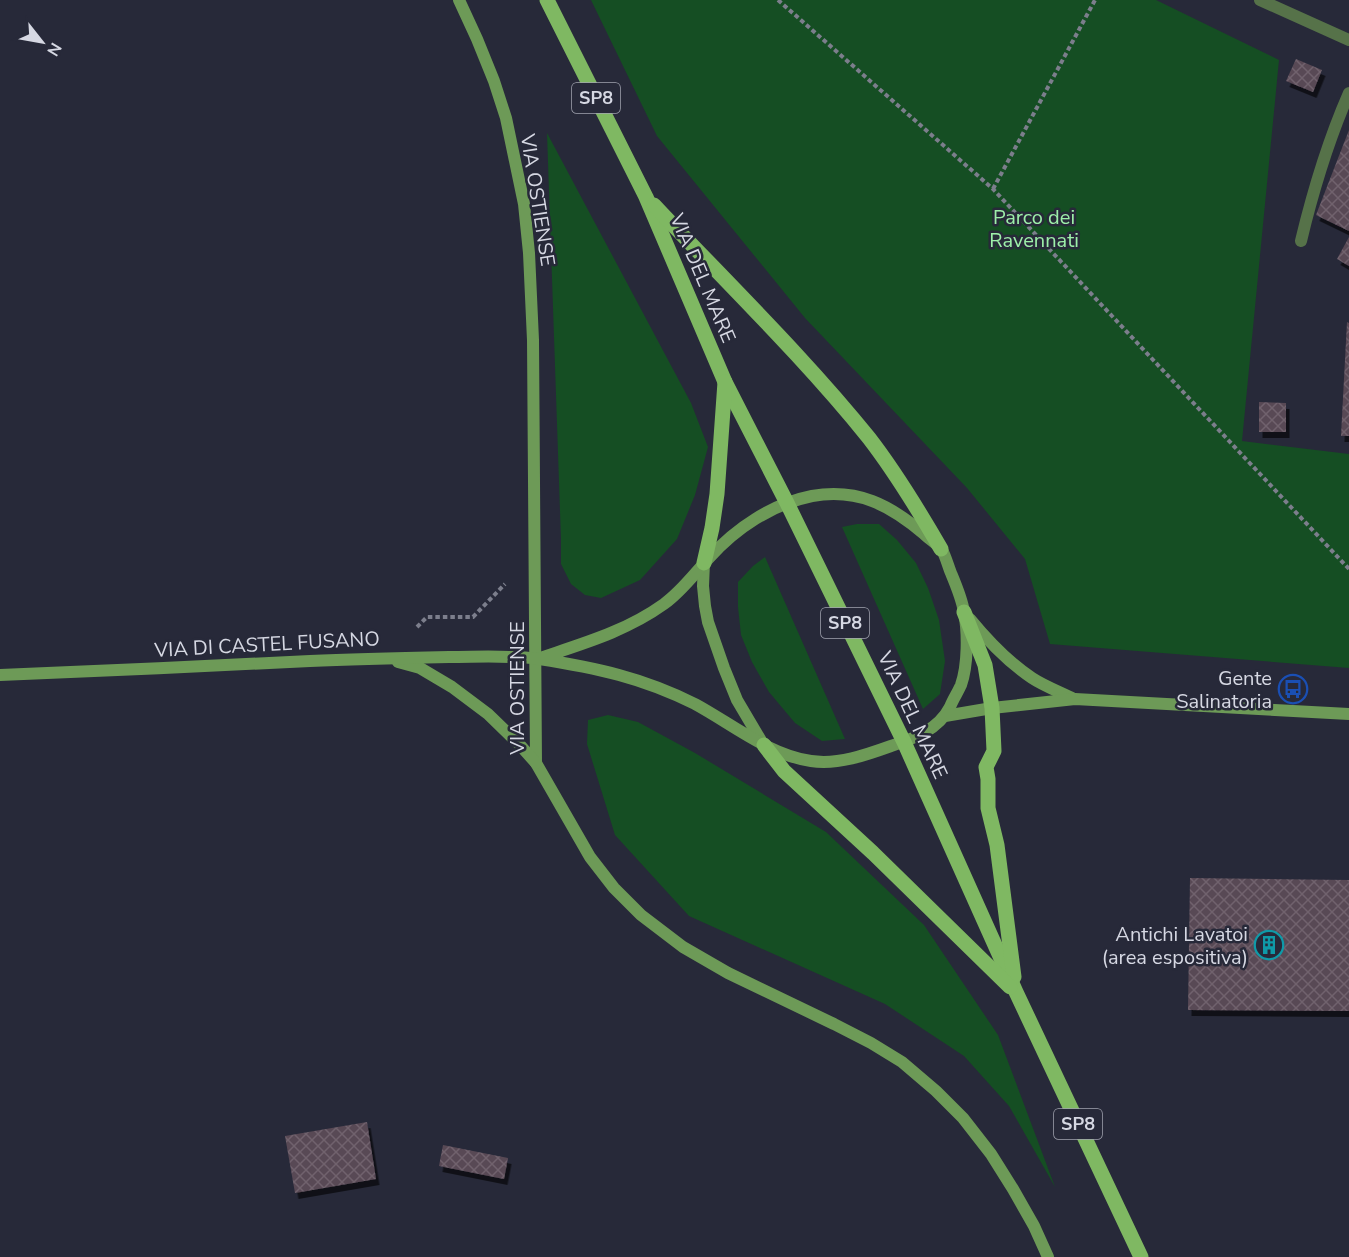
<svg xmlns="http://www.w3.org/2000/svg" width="1349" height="1257" font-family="'Nunito Sans',sans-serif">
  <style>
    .green { fill: #154e23 }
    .building { fill: url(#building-cross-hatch); filter: url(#shadow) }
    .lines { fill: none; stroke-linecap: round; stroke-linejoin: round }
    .path { stroke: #7c7e8c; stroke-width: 4; stroke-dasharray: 4.5 3; stroke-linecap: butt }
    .street { stroke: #567249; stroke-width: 12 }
    .secondary { stroke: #6d9a57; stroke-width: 12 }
    .primary { stroke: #7fb862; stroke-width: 15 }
    .labels { text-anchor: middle; stroke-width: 5; stroke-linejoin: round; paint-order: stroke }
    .shield { fill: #272939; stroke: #a2a4b0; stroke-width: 1.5 }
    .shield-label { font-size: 18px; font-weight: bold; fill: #d6d8e3 }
    .street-label { font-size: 20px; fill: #d6d8e3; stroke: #272939 }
    .park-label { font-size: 20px; fill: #9defa9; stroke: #272939 }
    .poi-label { font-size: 20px; fill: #d6d8e3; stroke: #272939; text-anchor: end }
  </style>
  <defs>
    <pattern id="building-cross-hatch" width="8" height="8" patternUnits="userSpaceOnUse" patternTransform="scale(1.5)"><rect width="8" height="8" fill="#594955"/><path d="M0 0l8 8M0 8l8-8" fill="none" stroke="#70626d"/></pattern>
    <filter id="shadow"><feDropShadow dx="3.5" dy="6" stdDeviation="0" flood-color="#0009"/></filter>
  </defs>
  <rect width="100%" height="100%" fill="#272939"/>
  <g class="green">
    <path d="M591,0H1156L1279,60L1242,441L1349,454V668L1050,644L1025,559L967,488L805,318L657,136Z"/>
    <path d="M547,133L691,403L708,447L695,495L677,539L640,580L601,598L585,595L571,584L561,564V540Z"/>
    <path d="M857,524H879L897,540L916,563L928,588L939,620L945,661L940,694L923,709L842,527Z"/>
    <path d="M765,557L845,739L822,741L795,723L769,692L752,662L741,635L738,607V582L753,566Z"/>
    <path d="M608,715L638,722L695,753L826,832L924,925L998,1035L1055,1187L1009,1106L964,1056L885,1004L689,916L615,835L587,744L588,720Z"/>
  </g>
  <g class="building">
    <path d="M1296,59L1322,70L1313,92L1286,81Z"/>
    <path d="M1349,130V231L1316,215Z"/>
    <path d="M1349,237V266L1337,259Z"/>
    <path d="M1347,322L1349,323V436H1341Z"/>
    <path d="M1259,402L1286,403V432H1259Z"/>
    <path d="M1190,878L1349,880V1011L1188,1010Z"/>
    <path d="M367,1122L376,1179L295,1193L285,1136Z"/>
    <path d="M443,1145L508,1158L504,1179L439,1166Z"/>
  </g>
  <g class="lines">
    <g class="path">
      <path d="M778,0L993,189L1349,569"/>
      <path d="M993,189L1095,0"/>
      <path d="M417,627L427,617H473L505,584"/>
    </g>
    <g class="street">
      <path d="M1260,0L1349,40"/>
      <path d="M1301,241C1313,191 1328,141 1349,93"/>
    </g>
    <g class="secondary">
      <path d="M459,0L477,39L494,81L506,118L524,204L529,253L533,340L536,763L590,857L614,888L641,915L683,947L728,973L834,1024L871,1043L902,1062L936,1091L963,1118L991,1154L1013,1189L1034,1226L1048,1257"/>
      <path d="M704,563L703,586L705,606L708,622L724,668L737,700L763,744"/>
      <path d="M970,619C988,641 1008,662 1032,678C1044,686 1060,692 1074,699"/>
      <path d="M398,662L420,668L452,687L488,714L519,744L536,763"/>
      <path d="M0,675C103,671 207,666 310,661C356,659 402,658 449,657C478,657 509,655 539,659C565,663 593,668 619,675C645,682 671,692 695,704C732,724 769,755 811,761C838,765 866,755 891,746C915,738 938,730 950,707C953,699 958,692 961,685C968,665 968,632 964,612C962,599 956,585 951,573C948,566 946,557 942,550C938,544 929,539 924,534C890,505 858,488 812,496C772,504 736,528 709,558C694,574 682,591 664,604C625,632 581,644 537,659"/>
      <path d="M945,716L992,708L1075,699L1349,714"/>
    </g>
    <g class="primary">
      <path d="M547,0L646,197L725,382L787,503L904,742L1016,992L1141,1257"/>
      <path d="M654,205C726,282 803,356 869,438C896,473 919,511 941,549"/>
      <path d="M704,563L712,528L717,494L725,382"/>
      <path d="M964,612L985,665L992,708L994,751L986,767L988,779V808L997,845L1014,977"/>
      <path d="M764,745L784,771L873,853L1010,987"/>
    </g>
  </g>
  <defs>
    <g id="bus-ring" transform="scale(1.5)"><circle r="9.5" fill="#272939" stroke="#1a4fb4" stroke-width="1.5"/><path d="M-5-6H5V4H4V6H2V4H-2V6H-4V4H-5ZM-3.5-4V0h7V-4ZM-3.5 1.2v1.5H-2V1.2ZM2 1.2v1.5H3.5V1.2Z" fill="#1a4fb4"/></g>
    <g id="building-ring" transform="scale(1.5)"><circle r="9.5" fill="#272939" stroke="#0f9aa8" stroke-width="1.5"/><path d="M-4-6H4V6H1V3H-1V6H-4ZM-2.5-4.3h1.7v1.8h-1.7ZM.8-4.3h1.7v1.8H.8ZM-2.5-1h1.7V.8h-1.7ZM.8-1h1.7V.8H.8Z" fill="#0f9aa8"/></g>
  </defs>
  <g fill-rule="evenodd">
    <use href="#bus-ring" x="1293" y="689"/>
    <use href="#building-ring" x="1269" y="945"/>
  </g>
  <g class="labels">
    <g class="shield">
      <rect x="572" y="83" width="48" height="30" rx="4.5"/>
      <rect x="821" y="608" width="48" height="30" rx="4.5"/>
      <rect x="1054" y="1109" width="48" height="30" rx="4.5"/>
    </g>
    <g class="shield-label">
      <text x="596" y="104">SP8</text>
      <text x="845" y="629">SP8</text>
      <text x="1078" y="1130">SP8</text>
    </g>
    <g class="street-label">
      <text transform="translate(538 200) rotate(81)" y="7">VIA OSTIENSE</text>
      <text transform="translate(703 278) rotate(67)" y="7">VIA DEL MARE</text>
      <text transform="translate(267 644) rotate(-3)" y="7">VIA DI CASTEL FUSANO</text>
      <text transform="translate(517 688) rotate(-90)" y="7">VIA OSTIENSE</text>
      <text transform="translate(913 715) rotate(65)" y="7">VIA DEL MARE</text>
    </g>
    <g class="park-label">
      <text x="1034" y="224">Parco dei<tspan x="1034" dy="23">Ravennati</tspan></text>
    </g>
    <g class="poi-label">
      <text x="1272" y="685">Gente<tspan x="1272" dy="23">Salinatoria</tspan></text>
      <text x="1248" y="941">Antichi Lavatoi<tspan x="1248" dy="23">(area espositiva)</tspan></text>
    </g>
  </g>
  <g transform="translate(42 42) rotate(121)" stroke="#272939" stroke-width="4.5" paint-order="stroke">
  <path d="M0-4.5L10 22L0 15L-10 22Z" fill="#d6d8e3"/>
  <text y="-9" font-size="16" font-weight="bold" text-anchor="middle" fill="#d6d8e3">N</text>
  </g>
</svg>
